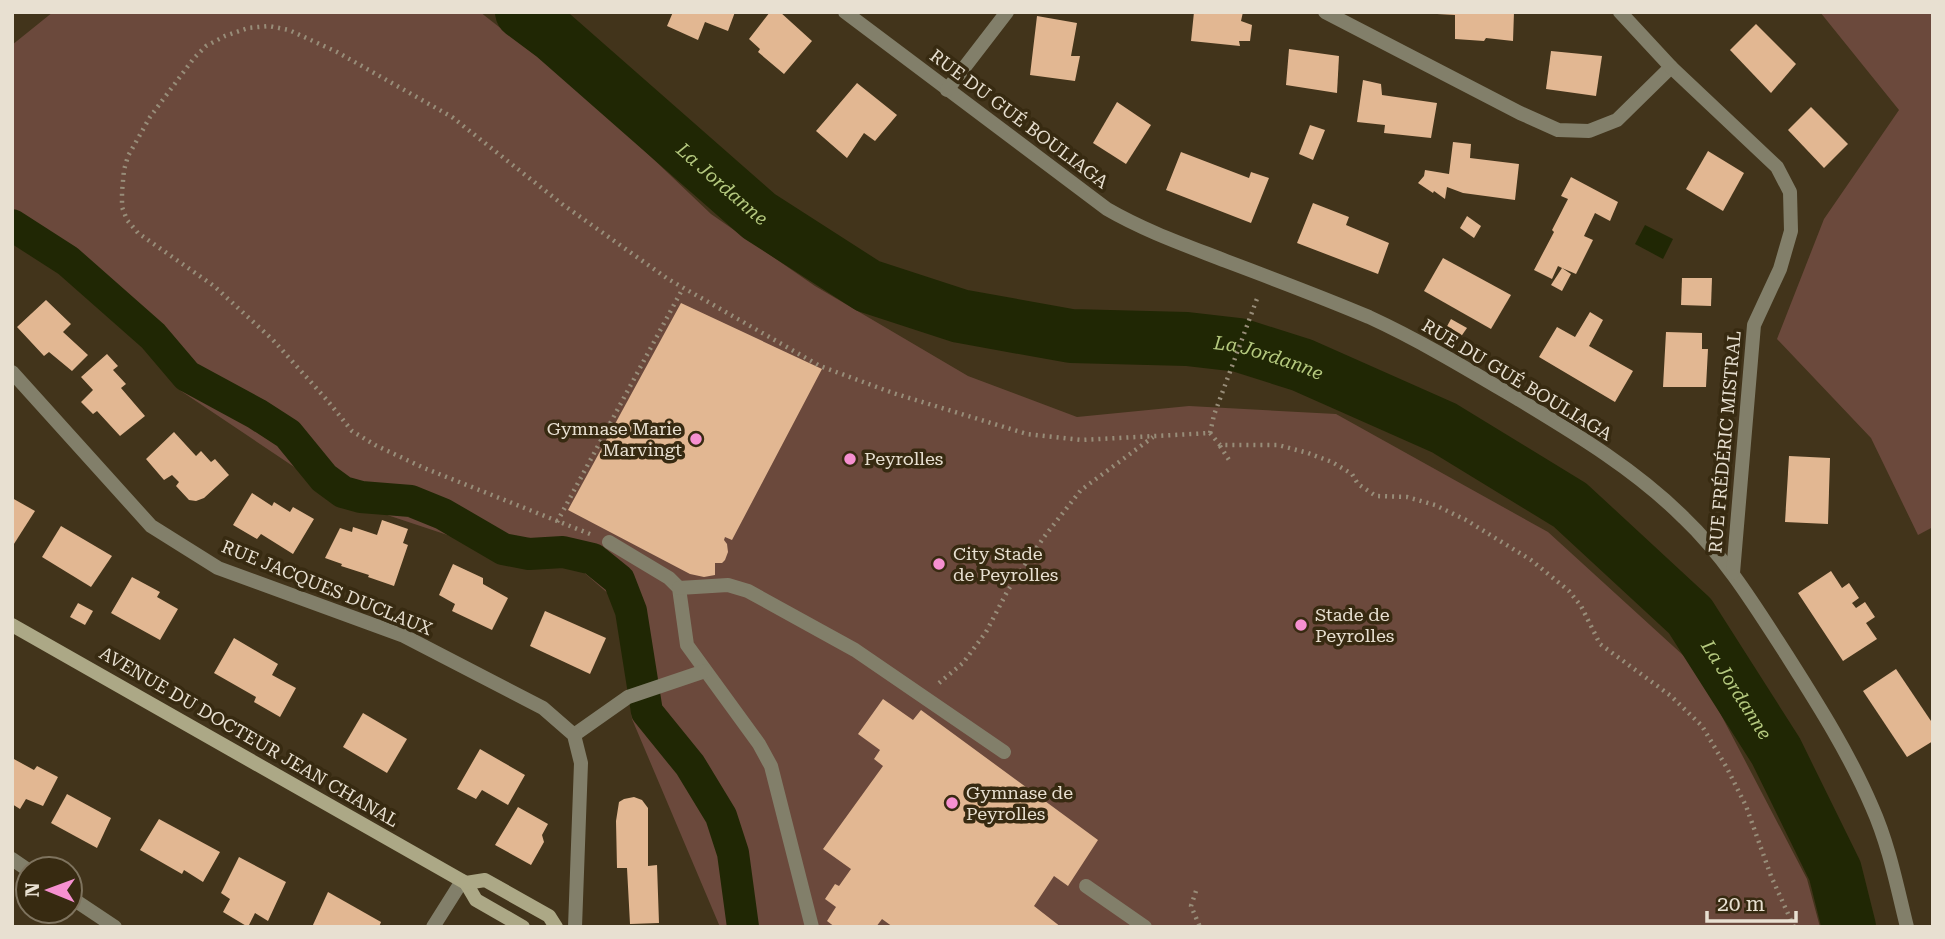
<svg xmlns="http://www.w3.org/2000/svg" width="1945" height="939" font-family="'Roboto Serif',serif">
  <style>
    .green { fill: #6b493c }
    .water { fill: #202704 }
    .lines { fill: none; stroke-linecap: round; stroke-linejoin: round }
    .canal { stroke: #202704; stroke-width: 32 }
    .river { stroke: #202704; stroke-width: 54 }
    .building { fill: #e2b792 }
    .path { stroke: #988d79; stroke-width: 4.5; stroke-dasharray: 2 5; stroke-linecap: butt }
    .lane { stroke: #827f6a; stroke-width: 14 }
    .street { stroke: #827f6a; stroke-width: 14 }
    .secondary { stroke: #aca886; stroke-width: 14 }
    .poi-dot { fill: #f690d0; stroke: #372a11; stroke-width: 2.5 }
    .labels { text-anchor: middle; stroke-width: 7; stroke-linejoin: round; paint-order: stroke }
    .street-label { font-size: 18px; fill: #e8e0d1; stroke: #372a11 }
    .poi-label { font-size: 18px; fill: #e8e0d1; stroke: #372a11; text-anchor: start }
    .water-label { font-size: 19px; font-style: italic; fill: #b5c97f; stroke: #372a11 }
  </style>
  <rect width="100%" height="100%" fill="#42341b"/>
  <g class="green">
    <path d="M53,12H480L585,94L711,214L815,286L968,376L1077,417L1189,406L1336,414L1548,532L1696,667L1807,879L1820,927H720L632,719L618,602L581,570L517,558L345,501L181,391L118,314L12,238V45Z"/>
    <path d="M1820,12H1933V527L1918,535L1871,438L1777,339L1824,219L1899,110Z"/>
  </g>
  <path class="water" d="M1645,225L1673,239L1663,259L1635,244Z"/>
  <g class="lines">
    <path class="canal" d="M12,225L68,261L153,336L187,376L257,414L288,434L324,478L343,492L361,497L411,501L443,514L503,549L529,554L563,552L593,559L619,580L631,611L647,712L690,765L721,816L733,853L743,927"/>
    <path class="river" id="s1" d="M522,12L553,35L759,216L868,286L960,316L1071,336L1187,339L1239,345L1302,365L1444,428L1570,505L1690,616L1776,751L1835,871L1849,927"/>
  </g>
  <g class="building">
    <path d="M673,12H735L728,31L705,22L698,40L667,26Z"/>
    <path d="M770,12H780L812,41L784,74L758,52L760,49L749,39Z"/>
    <path d="M1194,12H1243L1241,21L1252,25L1250,41H1239L1240,46L1191,41Z"/>
    <path d="M1438,12H1514L1513,41L1486,38L1484,41L1455,39V15L1437,14Z"/>
    <path d="M1037,16L1077,23L1071,56H1080L1075,81L1030,75Z"/>
    <path d="M1756,24L1796,64L1771,93L1730,50Z"/>
    <path d="M1289,49L1339,56L1337,93L1286,85Z"/>
    <path d="M1551,51L1602,56L1596,96L1546,89Z"/>
    <path d="M1363,80L1381,84L1382,95L1437,103L1431,138L1384,133L1385,125L1357,122Z"/>
    <path d="M857,83L897,115L875,141L864,133L847,158L816,131Z"/>
    <path d="M1117,102L1151,125L1126,164L1093,143Z"/>
    <path d="M1811,107L1848,144L1824,168L1788,130Z"/>
    <path d="M1310,125L1325,130L1313,160L1299,154Z"/>
    <path d="M1453,142L1471,144L1470,158L1519,164L1515,200L1463,193L1447,187L1445,199L1434,191L1433,193L1418,183L1424,176L1425,170L1449,174Z"/>
    <path d="M1708,151L1744,173L1723,211L1686,189Z"/>
    <path d="M1181,152L1249,178L1251,172L1269,178L1251,223L1166,190Z"/>
    <path d="M1571,177L1618,202L1610,221L1595,213L1584,236L1593,240L1576,274L1562,268L1571,274L1562,291L1551,285L1562,268L1558,266L1552,279L1534,270L1554,232L1552,230L1568,199L1561,196Z"/>
    <path d="M1313,203L1349,217L1346,225L1389,243L1378,274L1297,243Z"/>
    <path d="M1467,216L1481,226L1474,238L1460,228Z"/>
    <path d="M1443,258L1511,295L1491,329L1424,291Z"/>
    <path d="M1682,278H1712L1711,306L1681,305Z"/>
    <path d="M46,300L71,324L63,332L88,355L72,371L49,352L44,356L17,327Z"/>
    <path d="M681,303L822,369L732,540L725,537L724,540L727,544L728,552L725,560L722,563H715V575L704,577L690,574L568,510Z"/>
    <path d="M1590,312L1603,320L1589,346L1633,371L1615,402L1539,357L1557,327L1575,337Z"/>
    <path d="M1451,319L1467,328L1460,338L1445,330Z"/>
    <path d="M1666,332L1702,333V349H1708L1706,387H1663Z"/>
    <path d="M107,354L118,366L113,370L126,384L121,388L145,416L120,436L97,411L93,414L81,402L93,390L81,377Z"/>
    <path d="M174,432L196,456L201,451L211,462L215,459L229,475L204,498L196,501L189,500L176,486L179,482L172,475L164,480L146,459Z"/>
    <path d="M1789,456L1830,458L1828,524L1785,522Z"/>
    <path d="M252,493L272,506L274,502L290,512L293,507L314,519L293,554L261,534L257,539L233,525Z"/>
    <path d="M12,498L35,511L12,547Z"/>
    <path d="M382,520L408,529L403,543L408,545L394,586L368,577L369,575L341,566L342,564L325,558L340,528L352,532L353,527L377,535Z"/>
    <path d="M61,526L112,556L91,587L42,557Z"/>
    <path d="M453,564L483,578V584L508,598L492,630L452,611L455,604L439,595Z"/>
    <path d="M1831,571L1842,588L1849,583L1859,598L1852,603L1856,608L1865,602L1875,617L1866,623L1877,639L1843,661L1798,593Z"/>
    <path d="M132,577L160,592L157,597L178,609L160,640L111,613Z"/>
    <path d="M78,603L93,611L85,625L70,617Z"/>
    <path d="M545,611L606,638L590,674L530,646Z"/>
    <path d="M234,638L278,664L272,675L296,688L280,717L254,702L256,697L214,673Z"/>
    <path d="M1896,669L1933,724V741L1907,757L1863,691Z"/>
    <path d="M883,699L913,720L921,710L1098,840L1068,886L1054,876L1034,906L1061,927H893L882,919L876,927H835L827,921L836,907L825,899L835,884L839,886L851,869L823,849L883,766L874,759L880,750L858,734Z"/>
    <path d="M363,713L407,739L387,773L343,747Z"/>
    <path d="M480,749L525,775L508,805L482,790L476,799L457,789Z"/>
    <path d="M12,758L34,770L37,766L58,777L43,806L26,799L20,809L12,804Z"/>
    <path d="M67,794L111,818L97,848L51,823Z"/>
    <path d="M634,797L642,800L648,808V866L657,865L659,923L630,924L627,868H617L616,821L619,802L624,799Z"/>
    <path d="M518,807L548,824L542,835L544,842L531,865L495,845Z"/>
    <path d="M159,819L220,852L203,882L184,870L182,874L140,850Z"/>
    <path d="M239,857L286,882L268,921L255,913L248,927L223,912L230,899L221,893Z"/>
    <path d="M328,892L381,922L379,927H312Z"/>
  </g>
  <g class="lines">
    <g class="path">
      <path d="M1210,433L1220,445H1278L1308,453L1332,462L1352,474L1358,484L1376,496L1407,497L1435,505L1466,520L1531,560L1569,591L1581,606L1600,644L1671,696L1702,726L1727,768L1746,806L1771,876L1794,927"/>
      <path d="M1210,433L1214,415L1258,296"/>
      <path d="M1220,446L1231,463"/>
      <path d="M557,522L683,288"/>
      <path d="M590,534L424,468L375,445L352,431L327,400L273,340L214,286L138,233L127,220L122,207V192L124,170L128,156L150,117L194,58L206,46L225,36L248,28L269,26L289,30L337,52L452,117L562,204L668,279L820,366L893,393L1027,434L1081,440L1210,433"/>
      <path d="M939,683L963,663L986,632L1008,590L1044,537L1081,490L1153,437"/>
      <path d="M1196,891L1191,906L1200,927"/>
    </g>
    <g class="lane">
      <path d="M609,542L669,578L679,588L687,645L759,744L771,766L812,927"/>
      <path d="M679,588L728,585L748,591L855,650L1004,752"/>
      <path d="M574,735L628,697L705,671"/>
      <path d="M1086,886L1145,927"/>
    </g>
    <g class="street">
      <path d="M845,12L1107,209C1145,231 1185,245 1226,261C1274,279 1322,297 1369,317C1421,341 1469,370 1518,399C1576,434 1636,470 1684,518C1725,557 1755,606 1786,654C1817,703 1849,753 1872,807C1889,845 1897,887 1907,927"/>
      <path d="M1325,12L1520,113L1558,130L1589,131L1617,120L1671,67"/>
      <path d="M1620,12L1671,67L1777,167L1790,192L1791,231L1780,269L1754,325L1733,573"/>
      <path d="M947,90L1007,12"/>
      <path d="M12,372L151,526L218,568L404,636L543,708L574,735L581,763L575,927"/>
      <path d="M12,859L28,870"/>
      <path d="M70,897L115,927"/>
      <path d="M433,927L462,881"/>
    </g>
    <g class="secondary">
      <path d="M12,625L466,883L476,900L523,927"/>
      <path d="M466,883L485,880L549,916L556,927"/>
    </g>
  </g>
  <g class="poi-dot">
    <circle cx="696" cy="439" r="7"/>
    <circle cx="850" cy="459" r="7"/>
    <circle cx="939" cy="564" r="7"/>
    <circle cx="1301" cy="625" r="7"/>
    <circle cx="952" cy="803" r="7"/>
  </g>
  <g class="labels">
    <g class="street-label">
      <text transform="translate(1019 119) rotate(37)" y="6">RUE DU GUÉ BOULIAGA</text>
      <text transform="translate(1517 380) rotate(31)" y="6">RUE DU GUÉ BOULIAGA</text>
      <text transform="translate(1725 442) rotate(-85)" y="6">RUE FRÉDÉRIC MISTRAL</text>
      <text transform="translate(327 588) rotate(22)" y="6">RUE JACQUES DUCLAUX</text>
      <text transform="translate(249 737) rotate(30)" y="6">AVENUE DU DOCTEUR JEAN CHANAL</text>
    </g>
    <g class="poi-label">
      <text x="682" y="435" text-anchor="end">Gymnase Marie<tspan x="682" dy="21">Marvingt</tspan></text>
      <text x="864" y="465">Peyrolles</text>
      <text x="953" y="560">City Stade<tspan x="953" dy="21">de Peyrolles</tspan></text>
      <text x="1315" y="621">Stade de<tspan x="1315" dy="21">Peyrolles</tspan></text>
      <text x="966" y="799">Gymnase de<tspan x="966" dy="21">Peyrolles</tspan></text>
    </g>
    <g class="water-label">
      <text dy="7" stroke="none"><textPath href="#s1" startOffset="264">La Jordanne</textPath></text>
      <text dy="7" stroke="none"><textPath href="#s1" startOffset="852">La Jordanne</textPath></text>
      <text dy="7" stroke="none"><textPath href="#s1" startOffset="1440">La Jordanne</textPath></text>
    </g>
  </g>
  <rect width="1945" height="939" fill="none" stroke="#e8e0d1" stroke-width="28"/>
  <g transform="translate(49 890) rotate(271)"><circle r="33" fill="#372a11" stroke="#7e735e" stroke-width="2"/>
  <path d="M0-5L12 26L0 18L-12 26Z" fill="#f690d0"/>
  <text y="-10" font-size="19" font-weight="bold" text-anchor="middle" fill="#e8e0d1">N</text>
  </g>
  <path d="M1707 911v10h89v-10" fill="none" stroke="#e8e0d1" stroke-width="3.5"/>
  <text x="1717" y="911" font-size="21" fill="#e8e0d1" stroke="#372a11" stroke-width="5" paint-order="stroke">20 m</text>
</svg>
